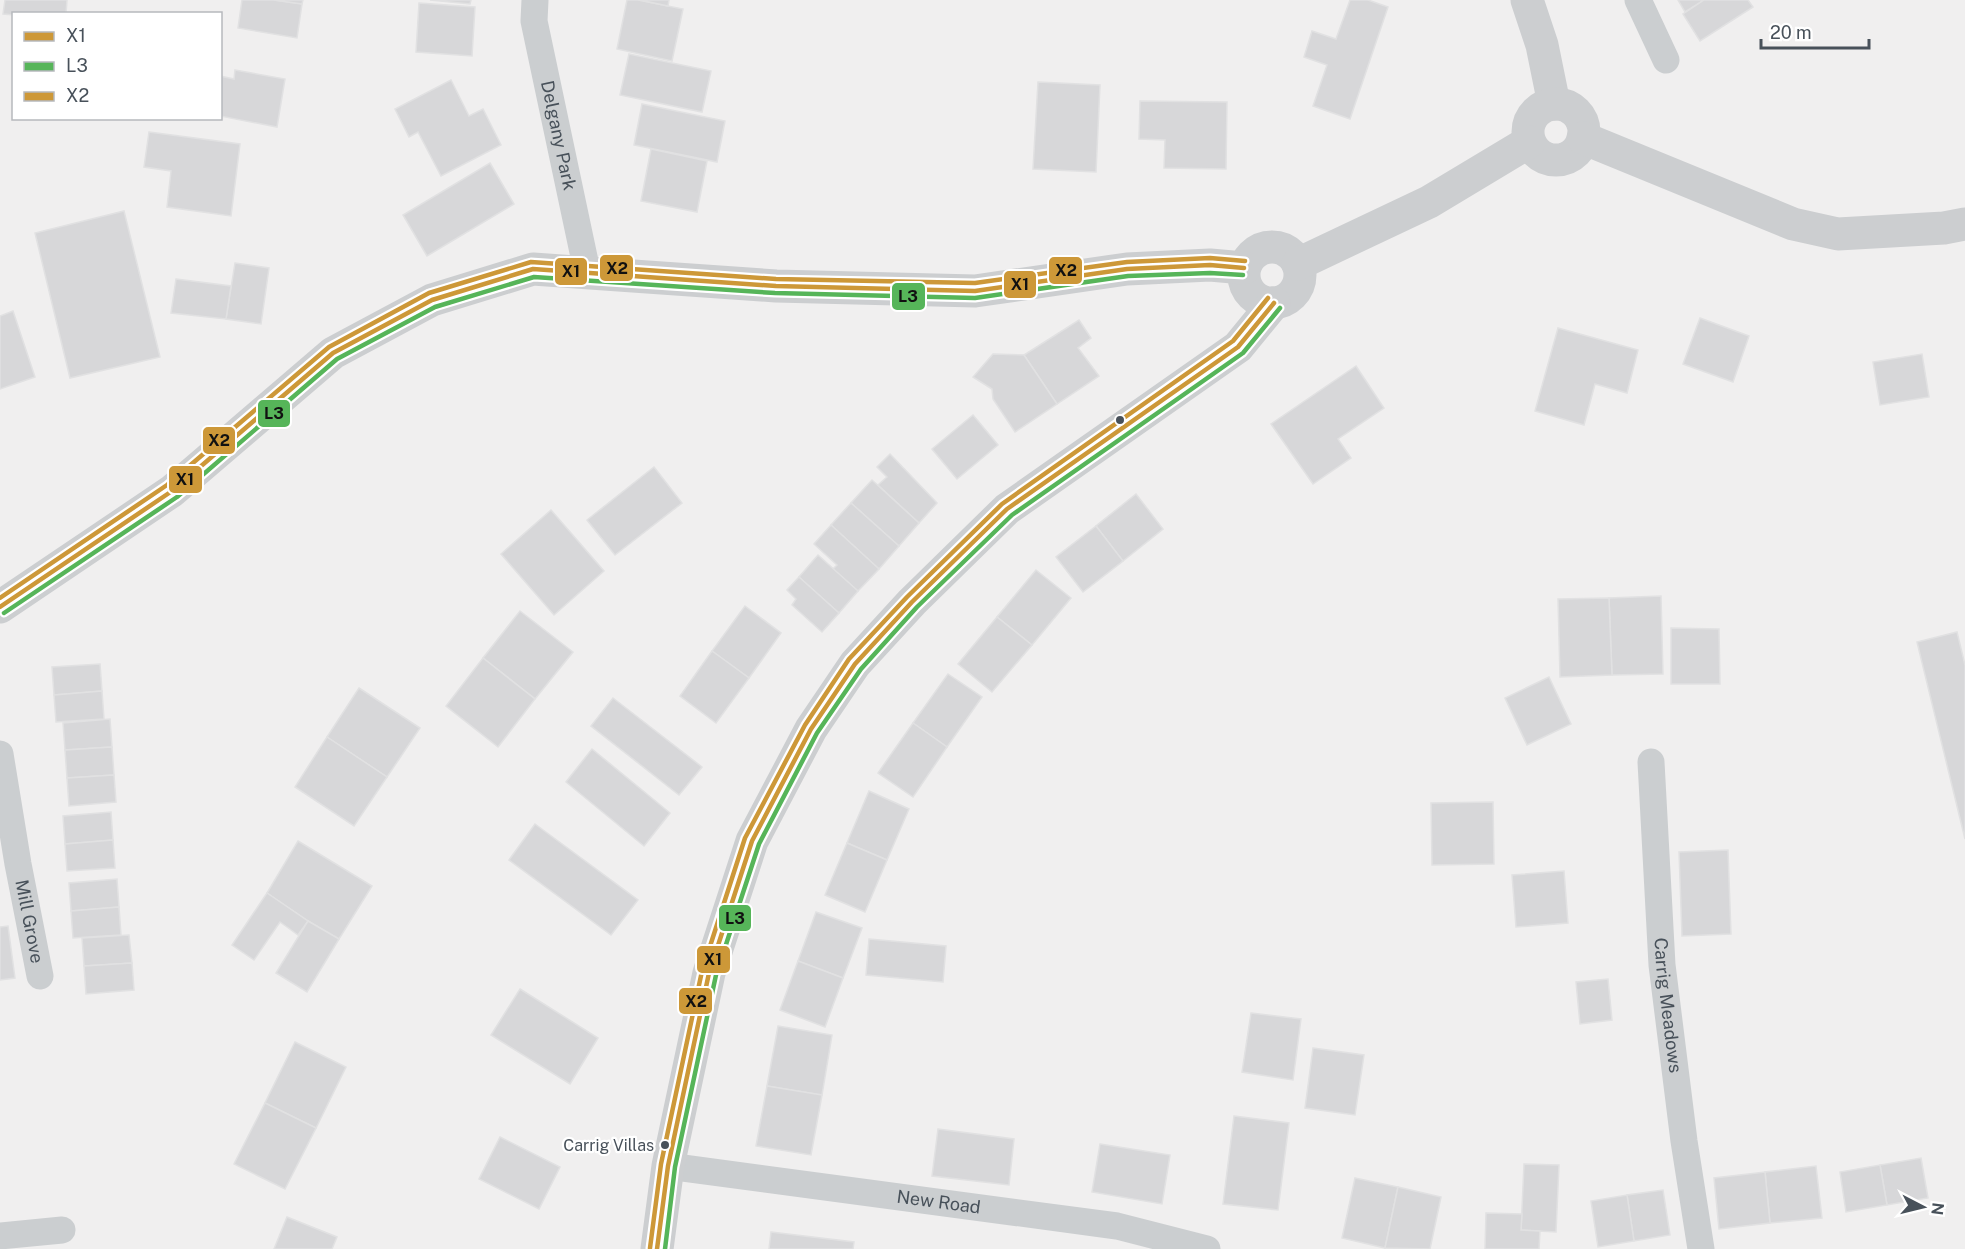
<svg xmlns="http://www.w3.org/2000/svg" width="1965" height="1249" font-family="'Public Sans',sans-serif">
  <style>
    .building { fill: #d7d7d9; stroke: #e1e1e2; stroke-width: 1.5 }
    .lines { fill: none; stroke-linecap: round; stroke-linejoin: round }
    .minor { stroke: #cbced0; stroke-width: 27 }
    .secondary { stroke: #ccced0; stroke-width: 33 }
    .bus-1-casing { stroke: #fff; stroke-width: 9 }
    .bus-2-casing { stroke: #fff; stroke-width: 9 }
    .bus-3-casing { stroke: #fff; stroke-width: 9 }
    .bus-1 { stroke: #cd9838; stroke-width: 4.5 }
    .bus-2 { stroke: #56b559; stroke-width: 4.5 }
    .bus-3 { stroke: #cd9838; stroke-width: 4.5 }
    .bus-dot { fill: #48515a; stroke: #fff; stroke-width: 2 }
    .labels { text-anchor: middle; stroke-width: 4.5; stroke-linejoin: round; paint-order: stroke }
    .bus-label { font-size: 16px; fill: #48515a; stroke: #fff; text-anchor: end }
    .street-label { font-size: 18px; fill: #48515a; stroke: #fff }
    .line-badge { stroke: #fff; stroke-width: 2 }
    .pale-badge-label { font-size: 16px; text-anchor: middle; font-weight: bold; fill: #111 }
  </style>
  <rect width="100%" height="100%" fill="#f0efef"/>
  <g class="building">
    <path d="M5,0H67L66,14H14V15L3,14Z"/>
    <path d="M242,0H274L302,4L297,38L238,28Z"/>
    <path d="M274,0H303L302,4Z"/>
    <path d="M430,0H471L470,4Z"/>
    <path d="M627,0H638L683,9L672,61L617,49Z"/>
    <path d="M640,0H669L668,6Z"/>
    <path d="M1350,0H1368L1388,7L1350,119L1313,106L1327,65L1304,57L1312,31L1336,39Z"/>
    <path d="M1678,0H1704L1685,12Z"/>
    <path d="M1704,0H1748L1753,7L1700,41L1683,14Z"/>
    <path d="M419,3L475,7L472,56L416,52Z"/>
    <path d="M629,54L711,71L702,112L620,95Z"/>
    <path d="M235,70L285,79L277,127L220,116V76L234,79Z"/>
    <path d="M451,80L469,116L483,109L501,145L441,176L418,132L409,137L395,109Z"/>
    <path d="M1038,82L1100,85L1096,172L1033,169Z"/>
    <path d="M1140,101L1227,102L1226,169L1164,168L1165,140L1139,139Z"/>
    <path d="M642,104L725,121L717,162L634,145Z"/>
    <path d="M149,132L240,144L231,216L167,207L171,171L144,167Z"/>
    <path d="M651,149L707,161L697,212L641,201Z"/>
    <path d="M490,163L514,204L427,256L403,215Z"/>
    <path d="M124,211L160,357L70,378L35,233Z"/>
    <path d="M235,263L269,268L261,324L226,319Z"/>
    <path d="M176,279L231,286L226,319L171,313Z"/>
    <path d="M13,311L35,377L0,389V316Z"/>
    <path d="M1700,318L1749,336L1733,382L1683,364Z"/>
    <path d="M1079,320L1091,338L1078,348L1099,376L1057,404L1024,355Z"/>
    <path d="M1558,328L1638,350L1627,393L1595,384L1584,425L1535,411Z"/>
    <path d="M993,354L1024,355L1057,404L1015,432L993,399L992,389L973,377Z"/>
    <path d="M1922,354L1929,397L1880,405L1873,362Z"/>
    <path d="M1356,366L1384,408L1338,439L1351,458L1313,484L1271,424Z"/>
    <path d="M973,415L998,445L957,479L932,449Z"/>
    <path d="M890,454L937,503L919,523L878,485L887,477L877,467Z"/>
    <path d="M654,467L682,503L615,555L587,520Z"/>
    <path d="M872,480L919,523L899,546L851,503Z"/>
    <path d="M1136,494L1163,529L1123,561L1096,526Z"/>
    <path d="M851,503L899,546L879,569L831,525Z"/>
    <path d="M551,510L604,571L554,615L501,554Z"/>
    <path d="M831,525L879,569L858,591L833,569L837,565L814,544Z"/>
    <path d="M1096,526L1123,561L1083,592L1056,557Z"/>
    <path d="M818,555L858,591L839,613L799,577Z"/>
    <path d="M1036,570L1071,598L1032,645L997,617Z"/>
    <path d="M799,577L839,613L822,632L792,605L796,599L787,590Z"/>
    <path d="M1661,596L1663,674L1612,675L1609,598Z"/>
    <path d="M1609,598L1612,675L1560,677L1558,599Z"/>
    <path d="M745,606L781,633L749,678L712,651Z"/>
    <path d="M520,611L573,652L535,699L483,658Z"/>
    <path d="M997,617L1032,645L992,692L958,664Z"/>
    <path d="M1671,628L1719,629L1720,684H1671Z"/>
    <path d="M1957,632L1965,665V839L1917,642Z"/>
    <path d="M712,651L749,678L716,723L680,696Z"/>
    <path d="M483,658L535,699L498,747L446,706Z"/>
    <path d="M100,664L102,691L54,695L52,667Z"/>
    <path d="M948,674L982,697L947,747L913,723Z"/>
    <path d="M1549,677L1571,724L1527,745L1505,698Z"/>
    <path d="M359,688L420,728L387,777L327,737Z"/>
    <path d="M102,691L104,719L56,722L54,695Z"/>
    <path d="M613,698L702,767L679,795L591,726Z"/>
    <path d="M110,719L112,747L65,750L63,723Z"/>
    <path d="M913,723L947,747L913,797L878,773Z"/>
    <path d="M327,737L387,777L354,826L295,787Z"/>
    <path d="M112,747L114,775L67,778L65,750Z"/>
    <path d="M592,749L670,813L644,846L566,782Z"/>
    <path d="M114,775L116,802L69,806L67,778Z"/>
    <path d="M869,791L909,809L887,860L847,843Z"/>
    <path d="M1493,802L1494,864L1432,865L1431,803Z"/>
    <path d="M111,812L113,840L65,844L63,816Z"/>
    <path d="M535,824L638,900L611,935L509,860Z"/>
    <path d="M113,840L115,868L67,871L65,844Z"/>
    <path d="M298,841L372,886L339,939L308,921L267,893Z"/>
    <path d="M847,843L887,860L865,912L825,895Z"/>
    <path d="M1728,850L1731,934L1682,936L1679,852Z"/>
    <path d="M1564,871L1568,923L1516,927L1512,875Z"/>
    <path d="M117,879L119,907L71,911L69,883Z"/>
    <path d="M267,893L308,921L298,935L280,922L254,960L232,945Z"/>
    <path d="M119,907L121,935L73,938L71,911Z"/>
    <path d="M816,912L862,928L843,978L798,961Z"/>
    <path d="M308,921L339,939L307,992L276,973Z"/>
    <path d="M8,926L15,978L0,980V927Z"/>
    <path d="M129,935L132,963L84,966L82,938Z"/>
    <path d="M869,939L946,946L943,982L866,975Z"/>
    <path d="M798,961L843,978L825,1027L780,1010Z"/>
    <path d="M132,963L134,990L86,994L84,966Z"/>
    <path d="M1608,979L1612,1020L1580,1024L1576,982Z"/>
    <path d="M520,989L598,1038L570,1084L491,1035Z"/>
    <path d="M1251,1013L1301,1019L1293,1080L1242,1072Z"/>
    <path d="M778,1026L832,1035L822,1095L767,1086Z"/>
    <path d="M295,1042L346,1067L316,1128L265,1103Z"/>
    <path d="M1313,1048L1364,1055L1355,1115L1305,1108Z"/>
    <path d="M767,1086L822,1095L811,1155L756,1146Z"/>
    <path d="M265,1103L316,1128L285,1189L234,1164Z"/>
    <path d="M1234,1116L1289,1123L1278,1210L1223,1204Z"/>
    <path d="M938,1129L1014,1139L1009,1185L932,1176Z"/>
    <path d="M500,1137L560,1167L539,1209L479,1179Z"/>
    <path d="M1100,1144L1170,1155L1162,1204L1092,1192Z"/>
    <path d="M1921,1158L1928,1198L1887,1205L1880,1165Z"/>
    <path d="M1524,1164L1559,1165L1556,1232L1521,1230Z"/>
    <path d="M1880,1165L1887,1205L1846,1212L1840,1172Z"/>
    <path d="M1816,1166L1822,1218L1770,1223L1765,1172Z"/>
    <path d="M1765,1172L1770,1223L1719,1229L1714,1178Z"/>
    <path d="M1355,1178L1398,1187L1385,1248L1342,1238Z"/>
    <path d="M1398,1187L1441,1197L1430,1249L1385,1248Z"/>
    <path d="M1663,1190L1670,1235L1634,1241L1627,1195Z"/>
    <path d="M1627,1195L1634,1241L1598,1247L1591,1201Z"/>
    <path d="M1486,1213L1522,1214L1521,1230L1540,1231L1539,1249H1485Z"/>
    <path d="M287,1217L337,1237L332,1249H274Z"/>
    <path d="M771,1232L854,1242L853,1249H769Z"/>
  </g>
  <g class="lines">
    <g class="minor">
      <path id="s1" d="M535,0L534,21L587,271"/>
      <path d="M1638,0L1666,60"/>
      <path id="s2" d="M0,754L18,864L40,976"/>
      <path id="s3" d="M1651,762L1662,965L1684,1141L1701,1249"/>
      <path id="s4" d="M668,1166L1117,1226L1207,1249"/>
      <path d="M0,1236L62,1230"/>
    </g>
    <g class="secondary">
      <path d="M1527,0L1542,45L1554,104"/>
      <circle cx="1556" cy="132" r="28"/>
      <path d="M1583,138L1793,224L1838,234L1944,228L1965,224"/>
      <circle cx="1272" cy="275" r="28"/>
      <path d="M1298,264L1429,202L1529,142"/>
      <path d="M0,607L172,491L333,353L432,300L533,269L776,286L975,291L1127,269L1210,265L1244,268"/>
      <path d="M657,1249L668,1166L709,973L752,841L811,729L855,664L912,602L1007,509L1238,347L1274,303"/>
    </g>
    <g class="bus-1-casing">
      <g id="bus-1">
        <path d="M0,607L172,491L333,353L432,300L533,269L776,286L975,291L1127,269L1210,265L1244,268"/>
        <path d="M657,1249L668,1166L709,973L752,841L811,729L855,664L912,602L1007,509L1238,347L1274,303"/>
      </g>
    </g>
    <g class="bus-2-casing">
      <g id="bus-2">
        <path d="M4,613L177,497L337,359L435,307L534,277L775,293L975,298L1128,276L1210,273L1243,275"/>
        <path d="M665,1249L675,1167L716,975L759,844L817,733L861,669L917,607L1012,515L1243,353L1280,308"/>
      </g>
    </g>
    <g class="bus-3-casing">
      <g id="bus-3">
        <path d="M0,598L167,485L329,347L429,293L531,262L776,279L975,283L1127,262L1210,258L1245,261"/>
        <path d="M650,1248L661,1164L702,971L745,838L805,725L849,659L907,597L1002,504L1233,341L1268,298"/>
      </g>
    </g>
    <use href="#bus-1" class="bus-1"/>
    <use href="#bus-2" class="bus-2"/>
    <use href="#bus-3" class="bus-3"/>
  </g>
  <g class="bus-dot">
    <circle cx="1120" cy="420" r="5"/>
    <circle cx="665" cy="1145" r="5"/>
  </g>
  <g class="labels">
    <g class="bus-label">
      <text x="654" y="1151">Carrig Villas</text>
    </g>
    <g class="street-label">
      <text dy="6" stroke="none"><textPath href="#s1" startOffset="138">Delgany Park</textPath></text>
      <text dy="6" stroke="none"><textPath href="#s2" startOffset="170">Mill Grove</textPath></text>
      <text dy="6" stroke="none"><textPath href="#s3" startOffset="244">Carrig Meadows</textPath></text>
      <text dy="6" stroke="none"><textPath href="#s4" startOffset="273">New Road</textPath></text>
    </g>
  </g>
  <g class="line-badge">
    <rect x="599" y="254" width="35" height="28" rx="6" fill="#cd9838"/>
    <rect x="1048" y="256" width="35" height="29" rx="6" fill="#cd9838"/>
    <rect x="554" y="257" width="34" height="29" rx="6" fill="#cd9838"/>
    <rect x="1003" y="270" width="34" height="29" rx="6" fill="#cd9838"/>
    <rect x="891" y="282" width="35" height="29" rx="6" fill="#56b559"/>
    <rect x="257" y="399" width="34" height="29" rx="6" fill="#56b559"/>
    <rect x="202" y="426" width="34" height="29" rx="6" fill="#cd9838"/>
    <rect x="168" y="465" width="35" height="29" rx="6" fill="#cd9838"/>
    <rect x="718" y="904" width="34" height="28" rx="6" fill="#56b559"/>
    <rect x="696" y="945" width="35" height="29" rx="6" fill="#cd9838"/>
    <rect x="678" y="987" width="35" height="28" rx="6" fill="#cd9838"/>
  </g>
  <g class="pale-badge-label">
    <text x="617" y="274">X2</text>
    <text x="1066" y="276">X2</text>
    <text x="571" y="277">X1</text>
    <text x="1020" y="290">X1</text>
    <text x="908" y="302">L3</text>
    <text x="274" y="419">L3</text>
    <text x="219" y="446">X2</text>
    <text x="185" y="485">X1</text>
    <text x="735" y="924">L3</text>
    <text x="713" y="965">X1</text>
    <text x="696" y="1007">X2</text>
  </g>
  <rect x="12" y="12" width="210" height="108" fill="#ffffff" stroke="#b6b9bd" stroke-width="1.5"/>
  <rect x="24" y="32" width="30" height="9" fill="#cd9838" stroke="#b6b9bd" stroke-width="1.5"/>
  <text x="66" y="42" font-size="18" fill="#48515a">X1</text>
  <rect x="24" y="62" width="30" height="9" fill="#56b559" stroke="#b6b9bd" stroke-width="1.5"/>
  <text x="66" y="72" font-size="18" fill="#48515a">L3</text>
  <rect x="24" y="92" width="30" height="9" fill="#cd9838" stroke="#b6b9bd" stroke-width="1.5"/>
  <text x="66" y="102" font-size="18" fill="#48515a">X2</text>
  <g transform="translate(1923 1207) rotate(97)" stroke="#ffffff" stroke-width="4.5" paint-order="stroke">
  <path d="M0-4.5L10 22L0 15L-10 22Z" fill="#48515a"/>
  <text y="-9" font-size="16" font-weight="bold" text-anchor="middle" fill="#48515a">N</text>
  </g>
  <path d="M1761 39v9h108v-9" fill="none" stroke="#48515a" stroke-width="3"/>
  <text x="1770" y="39" font-size="18" fill="#48515a" stroke="#ffffff" stroke-width="4.5" paint-order="stroke">20 m</text>
</svg>
